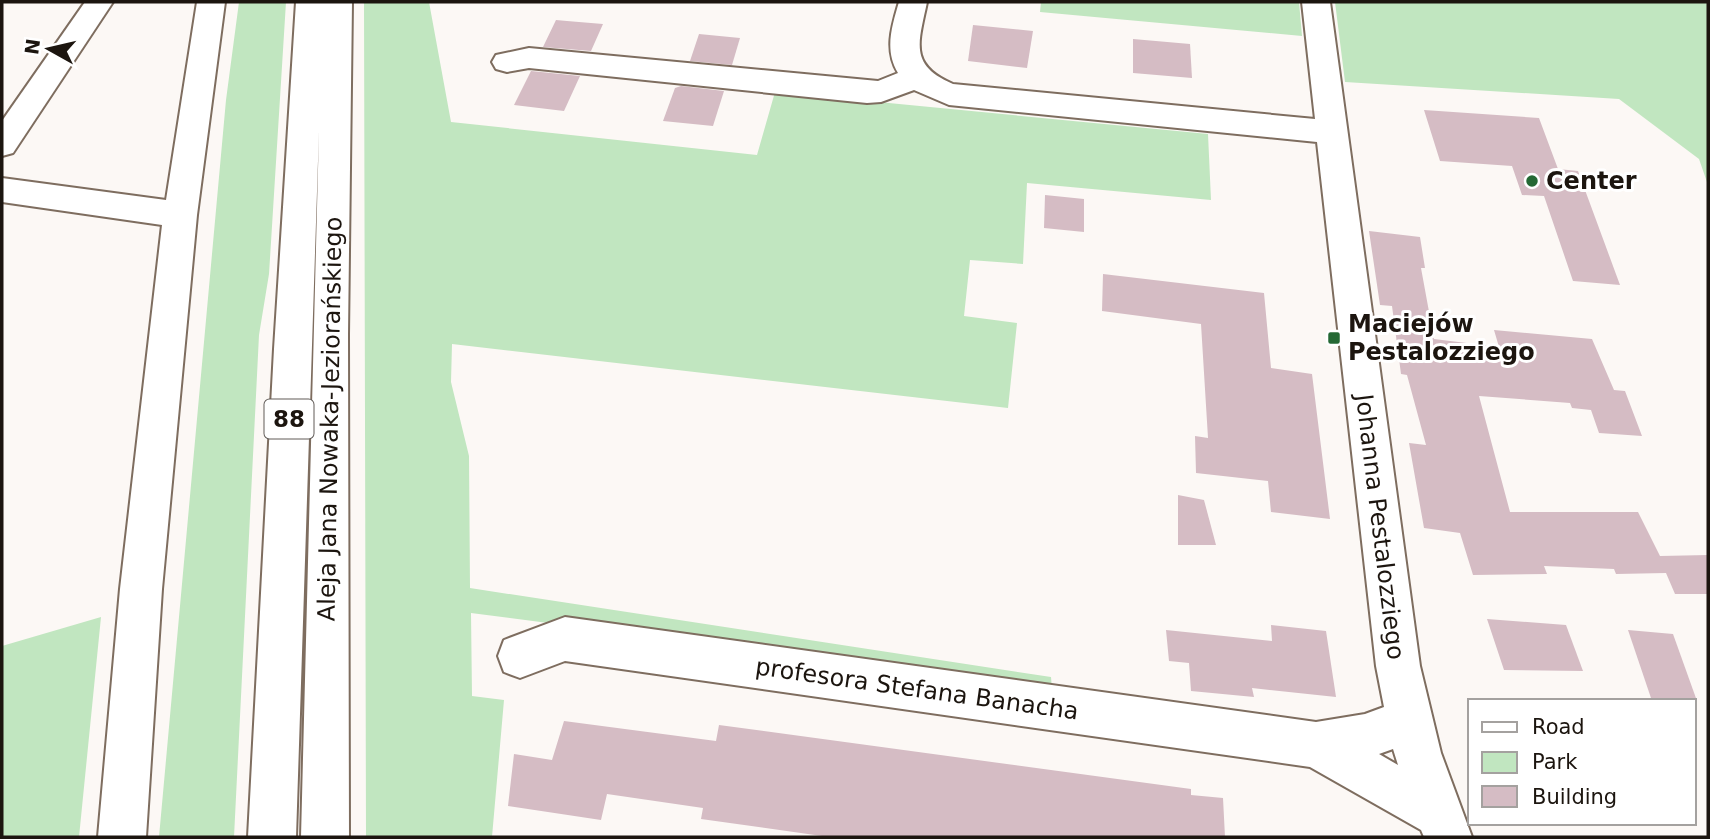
<svg xmlns="http://www.w3.org/2000/svg" width="1710" height="839" font-family="'DejaVu Sans',sans-serif">
  <style>
    .green { fill: #c1e6c0 }
    .building { fill: #d5bcc4 }
    .lines { fill: none; stroke-linecap: round; stroke-linejoin: round }
    .minor-casing { stroke: #7e6d5f; stroke-width: 4 }
    .major-casing { stroke: #7e6d5f; stroke-width: 4 }
    .minor { fill: #fff; fill-rule: evenodd }
    .major { fill: #fff; fill-rule: evenodd }
    .poi-dot { fill: #246834; stroke: #fff; stroke-width: 2.5 }
    .labels { text-anchor: middle; stroke-width: 6; stroke-linejoin: round; paint-order: stroke }
    .shield { fill: #fff; stroke: #605b57; stroke-width: 2 }
    .shield-label { font-size: 23px; font-weight: bold; fill: #1c150f }
    .poi-label { font-size: 24px; font-weight: bold; fill: #1c150f; stroke: #fff; text-anchor: start }
    .street-label { font-size: 24px; fill: #1c150f; stroke: #fff }
  </style>
  <rect width="100%" height="100%" fill="#fcf8f5"/>
  <g class="green">
    <path d="M239,2H286L269,274L259,335L234,837H159L226,100Z"/>
    <path d="M364,2H429L451,122L757,155L775,92L1208,134L1211,200L1027,183L1023,264L970,260L964,316L1017,323L1008,408L452,344L451,382L469,456L470,588L1051,677L1052,689L471,613L472,696L504,700L492,837H366Z"/>
    <path d="M1041,2H1299L1302,36L1040,12Z"/>
    <path d="M1335,2H1708V185L1699,159L1619,99L1345,82Z"/>
    <path d="M101,617L79,837H2V646Z"/>
  </g>
  <g class="building">
    <path d="M556,20L567,21L603,24L591,51L543,47Z"/>
    <path d="M973,25L1033,31L1027,68L968,61Z"/>
    <path d="M699,34L740,38L732,65L690,61Z"/>
    <path d="M1133,39L1190,44L1192,78L1133,73Z"/>
    <path d="M531,71L580,76L564,111L514,105Z"/>
    <path d="M681,86L724,91L713,126L663,121L675,88Z"/>
    <path d="M1424,110L1539,118L1558,169L1578,171L1620,285L1573,281L1544,196L1522,195L1512,166L1440,161Z"/>
    <path d="M1045,195L1084,199V232L1044,228Z"/>
    <path d="M1369,231L1420,237L1425,268H1421L1434,339L1499,347L1494,330L1592,339L1614,390L1625,391L1642,436L1599,433L1591,410L1572,408L1570,403L1479,396L1510,512H1638L1660,556L1708,555V594H1675L1666,573L1616,574L1614,569L1544,566L1547,574L1473,575L1460,533L1424,528L1409,443L1426,445L1407,375L1401,374L1392,306L1380,305Z"/>
    <path d="M1103,274L1264,293L1271,368L1312,374L1330,519L1271,512L1268,481L1196,473L1195,436L1208,438L1201,324L1102,311Z"/>
    <path d="M1178,495L1204,500L1216,545H1178Z"/>
    <path d="M1487,619L1566,625L1583,671L1504,670Z"/>
    <path d="M1271,625L1326,631L1336,697L1252,688L1254,697L1191,691L1189,663L1169,661L1166,630L1272,641Z"/>
    <path d="M1628,630L1673,634L1697,701H1652Z"/>
    <path d="M564,721L716,741L719,725L1191,789V795L1223,798L1225,837H829L701,819L703,808L607,794L601,820L508,806L514,754L552,760Z"/>
  </g>
  <g class="lines">
    <g class="minor-casing">
      <g id="minor">
        <path d="M85,2H113L13,153L2,156V121Z"/>
        <path d="M197,2H225L197,215L162,589L146,837H98L120,589L162,225L2,202V178L166,200Z"/>
        <path d="M899,2H927C919,42 908,65 953,84L1315,119L1302,2H1330L1420,666L1441,753L1472,837H1424L1421,830L1310,767L565,661L520,678L504,672L498,656L504,640L565,617L1316,722L1365,714L1384,707L1376,666L1317,142L949,105L914,90L881,102L867,103L529,68L507,72L496,69L492,62L496,55L529,48L878,81L898,73C884,50 892,26 899,2ZM1393,749L1398,765L1379,754Z"/>
      </g>
    </g>
    <g class="major-casing">
      <path id="major" d="M296,2H352L348,335L349,837H301L319,130L296,837H248L274,349Z"/>
    </g>
    <use href="#minor" class="minor"/>
    <use href="#major" class="major"/>
  </g>
  <g class="poi-dot">
    <circle cx="1532" cy="181" r="7"/>
    <rect x="1327" y="331" width="14" height="14" rx="3.5"/>
  </g>
  <g class="labels">
    <rect class="shield" x="264.5" y="399.5" width="49" height="39" rx="5"/>
    <g class="shield-label">
      <text x="289" y="427">88</text>
    </g>
    <g class="poi-label">
      <text x="1546" y="189">Center</text>
      <text x="1348" y="332">Maciejów<tspan x="1348" dy="28">Pestalozziego</tspan></text>
    </g>
    <g class="street-label">
      <text transform="translate(330 419) rotate(-89)" y="8">Aleja Jana Nowaka-Jeziorańskiego</text>
      <text transform="translate(1380 527) rotate(83)" y="8">Johanna Pestalozziego</text>
      <text transform="translate(917 689) rotate(8)" y="8">profesora Stefana Banacha</text>
    </g>
  </g>
  <rect width="1710" height="839" fill="none" stroke="#1c150f" stroke-width="7"/>
  <rect x="1468" y="699" width="228" height="126" fill="#ffffff" stroke="#a4a19f" stroke-width="2"/>
  <rect x="1482" y="722" width="35" height="10" fill="#ffffff" stroke="#a4a19f" stroke-width="2"/>
  <text x="1532" y="734" font-size="21" fill="#1c150f">Road</text>
  <rect x="1482" y="752" width="35" height="21" fill="#c1e6c0" stroke="#a4a19f" stroke-width="2"/>
  <text x="1532" y="769" font-size="21" fill="#1c150f">Park</text>
  <rect x="1482" y="786" width="35" height="21" fill="#d5bcc4" stroke="#a4a19f" stroke-width="2"/>
  <text x="1532" y="804" font-size="21" fill="#1c150f">Building</text>
  <g transform="translate(49 49) rotate(278)" stroke="#ffffff" stroke-width="5" paint-order="stroke">
  <path d="M0-5L12 26L0 18L-12 26Z" fill="#1c150f"/>
  <text y="-10" font-size="19" font-weight="bold" text-anchor="middle" fill="#1c150f">N</text>
  </g>
</svg>
